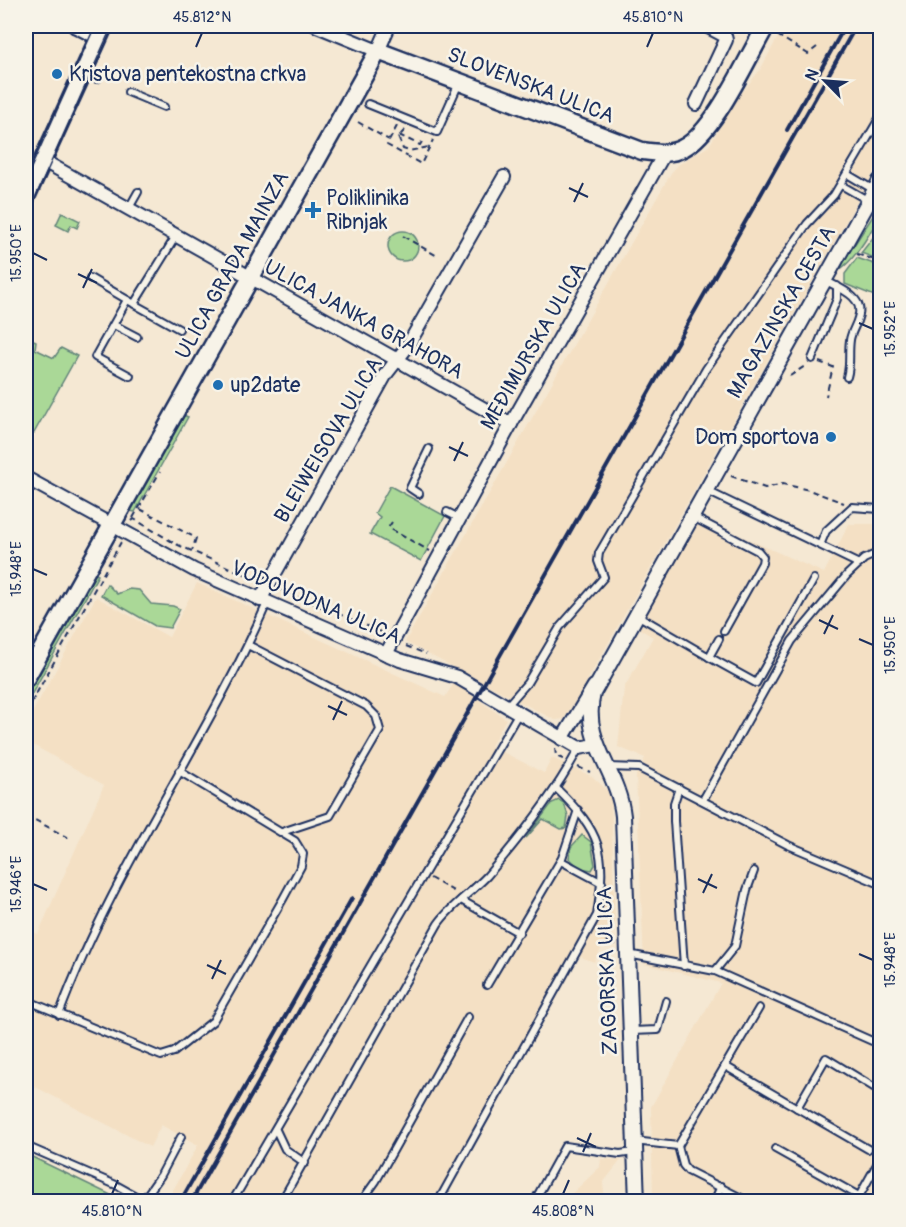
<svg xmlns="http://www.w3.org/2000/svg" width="906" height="1227" font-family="Pangolin,sans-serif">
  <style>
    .built { fill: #f4e0c4 }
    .green { fill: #aad897; stroke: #62847a; stroke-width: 1.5 }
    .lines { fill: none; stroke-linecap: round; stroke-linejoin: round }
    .service-casing { stroke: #1b2f5e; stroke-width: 10 }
    .minor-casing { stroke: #1b2f5e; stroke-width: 16 }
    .tertiary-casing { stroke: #1b2f5e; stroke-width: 18 }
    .secondary-casing { stroke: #1b2f5e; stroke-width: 21 }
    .path { stroke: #1b2f5e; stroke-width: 2; stroke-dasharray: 6 4.5; stroke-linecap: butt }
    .service { stroke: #f7f3e8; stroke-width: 6 }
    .minor { stroke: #f7f3e8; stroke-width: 12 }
    .tertiary { stroke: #f7f3e8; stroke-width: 14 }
    .secondary { stroke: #f7f3e8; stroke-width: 16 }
    .tram { stroke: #1b2f5e; stroke-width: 1.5 }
    .rail { stroke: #1b2f5e; stroke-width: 4 }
    .ticks { fill: none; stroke: #1b2f5e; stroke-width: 2 }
    .poi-dot { fill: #1f6fb2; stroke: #f7f3e8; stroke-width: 2 }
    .labels { text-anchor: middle; stroke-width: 5; stroke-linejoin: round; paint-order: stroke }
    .poi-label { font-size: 21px; fill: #1b2f5e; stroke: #f7f3e8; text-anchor: start }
    .street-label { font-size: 21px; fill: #1b2f5e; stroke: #f7f3e8 }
    .neatline { fill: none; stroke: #1b2f5e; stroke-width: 2 }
    .ticks-label { font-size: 15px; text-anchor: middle; fill: #1b2f5e }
  </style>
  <rect width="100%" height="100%" fill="#f5e8d3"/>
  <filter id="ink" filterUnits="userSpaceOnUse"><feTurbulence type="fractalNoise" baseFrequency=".0167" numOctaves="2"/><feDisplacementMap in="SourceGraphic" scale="12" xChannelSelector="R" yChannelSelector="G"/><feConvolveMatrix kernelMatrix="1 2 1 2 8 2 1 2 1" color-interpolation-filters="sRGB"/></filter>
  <g filter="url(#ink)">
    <g class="built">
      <path d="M784,26H880V161L578,697L564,719L555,720L405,642L671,173L678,165L709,146L735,101L760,70Z"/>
      <path d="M696,516L824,573L849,524H880V1201H653L651,1107L721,983L644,964L636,775L645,758L618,747L624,688L653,637L635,626Z"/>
      <path d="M197,583L445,697L454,683L506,719L491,746L544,773L552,758L593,777L611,794L615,924L594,962L578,956L442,1201H167L198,1145L161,1125L150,1147L26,1082V928L38,934L104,785L26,741V724L96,597L169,637Z"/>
      <path d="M601,1159L621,1160L603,1183L605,1201H564L600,1167Z"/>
    </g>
    <g class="green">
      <path d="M880,205C881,221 852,264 838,270Z"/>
      <path d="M62,212L80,221L77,228L71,225L68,231L56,225Z"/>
      <path d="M880,227V260L861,253L879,230Z"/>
      <circle cx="403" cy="246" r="15"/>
      <path d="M857,258L880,266V287L877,297L845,284V274Z"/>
      <path d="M26,337L36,341L35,349L54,358L61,348L77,356L34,433L26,428Z"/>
      <path d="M183,415L188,417L135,512L129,511Z"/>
      <path d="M390,486L445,516L421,561L370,534L380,517L375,513Z"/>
      <path d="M94,573L98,575L26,704V695Z"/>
      <path d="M107,584L117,594L129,589L139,590L151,604L173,606L180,609L170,628L155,626L101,595Z"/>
      <path d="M559,800L564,803L568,816L566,828L561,829L543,819L526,838L552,803Z"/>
      <path d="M582,835L591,842L595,865L592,870L580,868L569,858L571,847Z"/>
      <path d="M26,1154L123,1201H26Z"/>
    </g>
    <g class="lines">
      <g class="service-casing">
        <g id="service">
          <path d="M93,78L97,79"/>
          <path d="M128,92L164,107"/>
          <path d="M368,104L437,132L459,83"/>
          <path d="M847,174L874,190"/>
          <path d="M841,185L869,201"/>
          <path d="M129,208L138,192"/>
          <path d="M176,236L134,304L179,329"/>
          <path d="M90,278L131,302"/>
          <path d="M824,280C839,288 866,297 858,318C856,326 851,332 850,340C848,354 851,363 847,377"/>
          <path d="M127,300L95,357L130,376"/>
          <path d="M114,325L137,337"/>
          <path d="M812,359L837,299V286"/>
          <path d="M705,490L859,564"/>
          <path d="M419,494L410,488L429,449"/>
          <path d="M447,512L459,518"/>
          <path d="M691,516L758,551L763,557L762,563L724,631"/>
          <path d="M820,545L826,531L852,507L880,509"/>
          <path d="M637,615L709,657L719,639"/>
          <path d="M248,645L366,706L376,716L380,730L330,816L282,832"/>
          <path d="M709,657L756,683L814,579"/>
          <path d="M506,707L527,683L560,627L604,577L598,561L599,553L706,369L807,224L834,195L880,117"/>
          <path d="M608,767L639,768L788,845L880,884"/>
          <path d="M679,788L674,803V821L684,966"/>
          <path d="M703,800L792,641L847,575L864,559L880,552"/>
          <path d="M561,861L602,883"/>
          <path d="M461,900L519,933"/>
          <path d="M26,914L29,916"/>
          <path d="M628,954L715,971L872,1041L880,1038"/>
          <path d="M715,971L735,946L747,890L754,871"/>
          <path d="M487,985L562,858L578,810"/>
          <path d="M26,1000L161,1056L174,1052L213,1021L283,899L301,866L303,854L295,841L179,771"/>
          <path d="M59,1015C113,869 205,744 267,603"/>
          <path d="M631,1031L658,1030L666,1001"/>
          <path d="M725,1066L868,1149"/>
          <path d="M797,1108L826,1058L880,1091"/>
          <path d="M276,1130L285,1149L305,1163"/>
          <path d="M634,1141L678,1146L759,1008"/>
          <path d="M26,1146L116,1185L143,1200"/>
          <path d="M678,1146L683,1165L688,1171L749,1202"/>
          <path d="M775,1149L859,1196"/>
          <path d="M142,1202L161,1175L181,1137"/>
          <path d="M232,1202L518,714"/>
          <path d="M281,1202L438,924C451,905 471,893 487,876C521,837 555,794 579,748"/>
          <path d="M361,1202L376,1181L468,1017"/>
          <path d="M438,1202L597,915C607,852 602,833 556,788"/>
          <path d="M534,1202L565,1146L620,1154L634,1152"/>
          <path d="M714,1202L721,1186"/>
          <path d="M856,1202L880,1159"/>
        </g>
      </g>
      <g class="minor-casing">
        <g id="minor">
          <path d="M74,26L98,38"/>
          <path d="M317,26L378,51L389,26"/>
          <path d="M696,104L726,40L725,36L706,26"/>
          <path d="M42,160L511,424"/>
          <path d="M26,478L194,570L400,660L457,677L579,748L595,745"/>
          <path d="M260,600L386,374L407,347L504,177"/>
          <path d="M386,654L511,424L664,154"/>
          <path d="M562,739L594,686"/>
        </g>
      </g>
      <g class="tertiary-casing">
        <path id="tertiary" d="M637,1202L623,816C618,769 581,742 593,693L880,181"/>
      </g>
      <g class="secondary-casing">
        <g id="secondary">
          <path d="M26,197L104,26"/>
          <path d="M26,678L378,51L642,151C657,153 670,155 683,148C715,132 747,58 766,26"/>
        </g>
      </g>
      <g class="path">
        <path d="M777,35L808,54L817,47"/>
        <path d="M358,122L389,140"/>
        <path d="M397,126L387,145L421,164L433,140"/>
        <path d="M405,130L398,137L403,149L409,151L429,147"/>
        <path d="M399,135L420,145L424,138"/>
        <path d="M403,236L439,257"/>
        <path d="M857,254L880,262"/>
        <path d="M819,362L833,367L826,396"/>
        <path d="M790,376L805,366"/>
        <path d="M731,476L765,488L783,484L809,490L844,503"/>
        <path d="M140,509L196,538L192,551"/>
        <path d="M133,518L160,472"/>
        <path d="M132,521L134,519L176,544L257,580"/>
        <path d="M392,522L388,528L430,551"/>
        <path d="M279,589L384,633"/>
        <path d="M406,646L426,654"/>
        <path d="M26,712L121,542"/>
        <path d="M555,748L556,756L563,759"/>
        <path d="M578,767L590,772"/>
        <path d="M26,815L70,839"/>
        <path d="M430,878L457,893"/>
        <path d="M596,936L616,945"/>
      </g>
      <use href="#service" class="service"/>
      <use href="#minor" class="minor"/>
      <use href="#tertiary" class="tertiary"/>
      <use href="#secondary" class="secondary"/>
      <g class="tram">
        <path d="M26,179L95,26"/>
        <path d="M26,218L112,26"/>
      </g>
      <g class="rail">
        <path d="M787,130L845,26"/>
        <path d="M180,1202L352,898"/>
        <path d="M191,1202L856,26"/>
      </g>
    </g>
  </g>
  <path class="ticks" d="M196,47L202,33M647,47L653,33M569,188L588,197M574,202L583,183M33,253L47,260M78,274L97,283M83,288L92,269M859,323L873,329M449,447L468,456M454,461L463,442M33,569L47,575M819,620L838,629M824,634L833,615M859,639L873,645M328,706L347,715M333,720L342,701M698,879L717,888M33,884L47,890M703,893L712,874M859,954L873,960M207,965L226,974M212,979L221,960M577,1138L596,1147M583,1152L591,1133M112,1194L118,1180M563,1194L569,1180"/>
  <g class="poi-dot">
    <circle cx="57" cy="74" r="6"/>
    <path d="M310 201h6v6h6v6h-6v6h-6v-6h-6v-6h6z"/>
    <circle cx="218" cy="385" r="6"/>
    <circle cx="831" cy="437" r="6"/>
  </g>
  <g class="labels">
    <g class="poi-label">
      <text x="69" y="81">Kristova pentekostna crkva</text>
      <text x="326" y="205">Poliklinika<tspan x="326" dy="24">Ribnjak</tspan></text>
      <text x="230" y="392">up2date</text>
      <text x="819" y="444" text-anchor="end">Dom sportova</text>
    </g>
    <g class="street-label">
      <text transform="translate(531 85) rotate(21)" y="7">SLOVENSKA ULICA</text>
      <text transform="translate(232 265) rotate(-61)" y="7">ULICA GRADA MAINZA</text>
      <text transform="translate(781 312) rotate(-60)" y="7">MAGAZINSKA CESTA</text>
      <text transform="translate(364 319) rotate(29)" y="7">ULICA JANKA GRAHORA</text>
      <text transform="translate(533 346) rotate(-60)" y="7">MEĐIMURSKA ULICA</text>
      <text transform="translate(328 440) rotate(-59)" y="7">BLEIWEISOVA ULICA</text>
      <text transform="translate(316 602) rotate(23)" y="7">VODOVODNA ULICA</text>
      <text transform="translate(607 971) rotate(-92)" y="7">ZAGORSKA ULICA</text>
    </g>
  </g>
  <rect width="906" height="1227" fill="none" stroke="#f7f3e8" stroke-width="66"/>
  <g transform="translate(825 81) rotate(295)" stroke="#f7f3e8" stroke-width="4.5" paint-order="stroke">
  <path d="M0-4.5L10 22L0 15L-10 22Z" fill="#1b2f5e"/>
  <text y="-9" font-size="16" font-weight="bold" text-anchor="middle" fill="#1b2f5e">N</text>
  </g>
  <rect x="33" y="33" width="840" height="1161" class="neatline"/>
  <g class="ticks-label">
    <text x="202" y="22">45.812°N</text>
    <text x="653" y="22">45.810°N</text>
    <text transform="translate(16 253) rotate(-90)" y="5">15.950°E</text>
    <text transform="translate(890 329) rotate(-90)" y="5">15.952°E</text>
    <text transform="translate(16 569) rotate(-90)" y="5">15.948°E</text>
    <text transform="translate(890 645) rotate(-90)" y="5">15.950°E</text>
    <text transform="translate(16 884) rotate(-90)" y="5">15.946°E</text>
    <text transform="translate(890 960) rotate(-90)" y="5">15.948°E</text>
    <text x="112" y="1216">45.810°N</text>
    <text x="563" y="1216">45.808°N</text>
  </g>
</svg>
